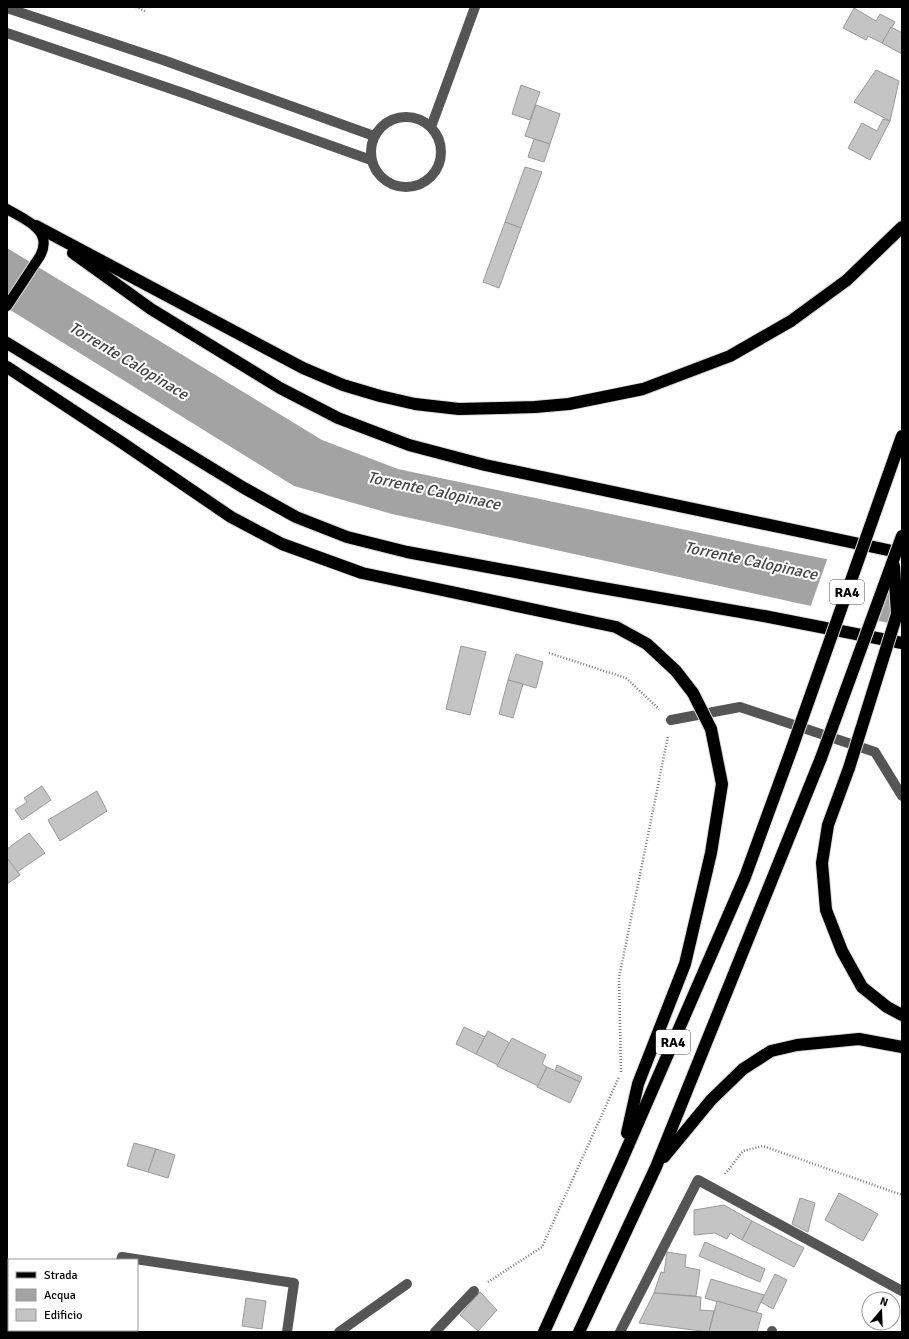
<svg xmlns="http://www.w3.org/2000/svg" width="909" height="1339" font-family="Signika,sans-serif">
  <style>
    .water { fill: #a3a3a3 }
    .pier { fill: #fff }
    .building { fill: #c4c4c4; stroke: #999 }
    .lines { fill: none; stroke-linecap: round; stroke-linejoin: round }
    .major-casing { stroke: #dbdbdb; stroke-width: 12 }
    .highway-casing { stroke: #dbdbdb; stroke-width: 14 }
    .path { stroke: #777; stroke-width: 2.5; stroke-dasharray: 1 2; stroke-linecap: butt }
    .minor { stroke: #555; stroke-width: 10 }
    .major { stroke: #000; stroke-width: 10 }
    .highway { stroke: #000; stroke-width: 12 }
    .highway-bridge-casing { stroke: #dbdbdb; stroke-width: 14; stroke-linecap: butt }
    .highway-bridge { stroke: #000; stroke-width: 12 }
    .labels { text-anchor: middle; stroke-width: 4; stroke-linejoin: round; paint-order: stroke }
    .shield { fill: #fff; stroke: #4c4c4c; stroke-width: 1 }
    .shield-label { font-size: 14px; font-weight: bold; fill: #000 }
    .water-label { font-size: 16px; font-style: italic; fill: #444; stroke: #fff }
  </style>
  <rect width="100%" height="100%" fill="#fff"/>
  <path class="water" d="M7,248L322,440L398,469L781,550L902,574V626L392,514L294,486L7,308Z"/>
  <path class="pier" d="M828,557L893,570L875,623L810,608Z"/>
  <g class="building">
    <path d="M854,8L876,21L880,14L895,22L882,43L868,36L866,40L843,28Z"/>
    <path d="M891,27L902,33V54L882,43Z"/>
    <path d="M876,70L899,81L890,121L854,102Z"/>
    <path d="M521,85L540,92L530,120L512,114Z"/>
    <path d="M536,105L560,114L550,144L525,136Z"/>
    <path d="M883,119L890,121L870,160L848,148L862,123L877,131Z"/>
    <path d="M534,139L550,144L544,162L528,157Z"/>
    <path d="M525,167L542,172L521,228L505,222Z"/>
    <path d="M505,222L521,228L499,288L483,282Z"/>
    <path d="M461,646L486,652L470,715L446,709Z"/>
    <path d="M516,654L543,662L536,688L508,680Z"/>
    <path d="M508,680L523,684L513,718L499,714Z"/>
    <path d="M42,786L51,800L22,820L15,810L27,802L24,798Z"/>
    <path d="M97,791L107,811L60,841L48,820Z"/>
    <path d="M29,833L45,853L17,872L7,858V849Z"/>
    <path d="M7,858L20,875L7,884Z"/>
    <path d="M464,1027L485,1037L476,1054L456,1044Z"/>
    <path d="M488,1031L510,1043L498,1065L476,1054Z"/>
    <path d="M512,1038L546,1055L542,1064L547,1067L538,1086L497,1066Z"/>
    <path d="M557,1065L582,1077L580,1082L555,1071Z"/>
    <path d="M547,1067L580,1082L570,1103L537,1087Z"/>
    <path d="M134,1143L156,1149L148,1172L127,1166Z"/>
    <path d="M156,1149L175,1155L168,1178L148,1172Z"/>
    <path d="M839,1193L878,1214L863,1241L825,1220Z"/>
    <path d="M800,1198L815,1203L808,1232L792,1224Z"/>
    <path d="M724,1205L752,1221L742,1240L730,1233L727,1239L715,1233L694,1235V1210Z"/>
    <path d="M752,1221L804,1248L794,1267L742,1240Z"/>
    <path d="M705,1242L765,1269L760,1282L699,1256Z"/>
    <path d="M667,1252L686,1255L685,1267L700,1270L696,1296L654,1293L661,1272L664,1273Z"/>
    <path d="M775,1274L787,1280L773,1309L761,1302Z"/>
    <path d="M711,1279L764,1295L756,1313L705,1298Z"/>
    <path d="M480,1292L497,1310L478,1331L460,1315Z"/>
    <path d="M654,1293L701,1297L700,1310L714,1311L709,1332L639,1323Z"/>
    <path d="M246,1298L266,1301L262,1329L242,1326Z"/>
    <path d="M717,1301L762,1314L757,1332H709Z"/>
  </g>
  <g class="lines">
    <g class="major-casing">
      <path id="major" d="M7,209C25,220 54,230 40,256L7,306"/>
    </g>
    <g class="highway-casing">
      <g id="highway">
        <path d="M36,226L303,368L343,385L380,396L415,404L459,409L535,407L569,404L643,389L730,356L791,321L847,280L902,227"/>
        <path d="M73,253L151,309L280,388L338,418L409,445L485,465L902,553"/>
        <path d="M7,343L244,488L296,517L347,537L407,552L591,586L764,616L902,643"/>
        <path d="M7,367L121,442L231,517L282,544L362,573L616,627"/>
        <path d="M849,768L828,825L822,863L826,910L842,951L862,987L887,1007L902,1015"/>
        <path d="M627,1133L638,1084L685,964L711,853L722,784L711,729"/>
        <path d="M664,1157L711,1100L743,1069L771,1051L797,1045L859,1039L902,1047"/>
        <path d="M544,1332L621,1162L745,877L792,748"/>
        <path d="M579,1332L656,1167L821,758"/>
      </g>
    </g>
    <g class="path">
      <path d="M136,7L145,11"/>
      <path d="M549,653L626,678L659,709"/>
      <path d="M621,1072L619,978L668,736"/>
      <path d="M725,1174L743,1151L763,1146L902,1195"/>
      <path d="M488,1282L542,1247L619,1077"/>
    </g>
    <g class="minor">
      <path d="M7,8L163,60L374,136"/>
      <path d="M7,33L186,94L371,160"/>
      <circle cx="406" cy="152" r="35"/>
      <path d="M431,127L475,7"/>
      <path d="M671,720L740,707L875,752L902,796"/>
      <path d="M121,1260L122,1257L294,1283L287,1332"/>
      <path d="M7,1332H9"/>
      <path d="M110,1332V1330"/>
      <path d="M339,1332L407,1284"/>
      <path d="M435,1332L474,1291"/>
      <path d="M620,1332L698,1180L902,1291"/>
      <path d="M772,1332V1331"/>
    </g>
    <use href="#major" class="major"/>
    <use href="#highway" class="highway"/>
    <g class="highway-bridge-casing">
      <g id="highway-bridge">
        <path d="M616,627L647,644L676,671L693,693L711,729"/>
        <path d="M792,748L902,436"/>
        <path d="M821,758L902,536"/>
        <path d="M849,768L897,614L894,566"/>
      </g>
    </g>
    <use href="#highway-bridge" class="highway-bridge"/>
  </g>
  <g class="labels">
    <g class="shield">
      <rect x="830" y="580" width="34" height="24" rx="3"/>
      <rect x="656" y="1030" width="34" height="24" rx="3"/>
    </g>
    <g class="shield-label">
      <text x="847" y="597">RA4</text>
      <text x="673" y="1047">RA4</text>
    </g>
    <g class="water-label">
      <text transform="translate(129 360) rotate(31)" y="6">Torrente Calopinace</text>
      <text transform="translate(434 490) rotate(12)" y="6">Torrente Calopinace</text>
      <text transform="translate(751 560) rotate(12)" y="6">Torrente Calopinace</text>
    </g>
  </g>
  <rect width="909" height="1339" fill="none" stroke="#000000" stroke-width="16"/>
  <rect x="8" y="1259" width="130" height="72" fill="#ffffff" stroke="#999999"/>
  <rect x="16" y="1272" width="20" height="6" fill="#000000" stroke="#999999"/>
  <text x="44" y="1279" font-size="12" fill="#000000">Strada</text>
  <rect x="16" y="1289" width="20" height="12" fill="#a3a3a3" stroke="#999999"/>
  <text x="44" y="1299" font-size="12" fill="#000000">Acqua</text>
  <rect x="16" y="1309" width="20" height="12" fill="#c4c4c4" stroke="#999999"/>
  <text x="44" y="1319" font-size="12" fill="#000000">Edificio</text>
  <g transform="translate(881 1311) rotate(19)"><circle r="19" fill="#ffffff" stroke="#999999"/>
  <path d="M0-3L7 15L0 10L-7 15Z" fill="#000000"/>
  <text y="-6" font-size="11" font-weight="bold" text-anchor="middle" fill="#000000">N</text>
  </g>
</svg>
